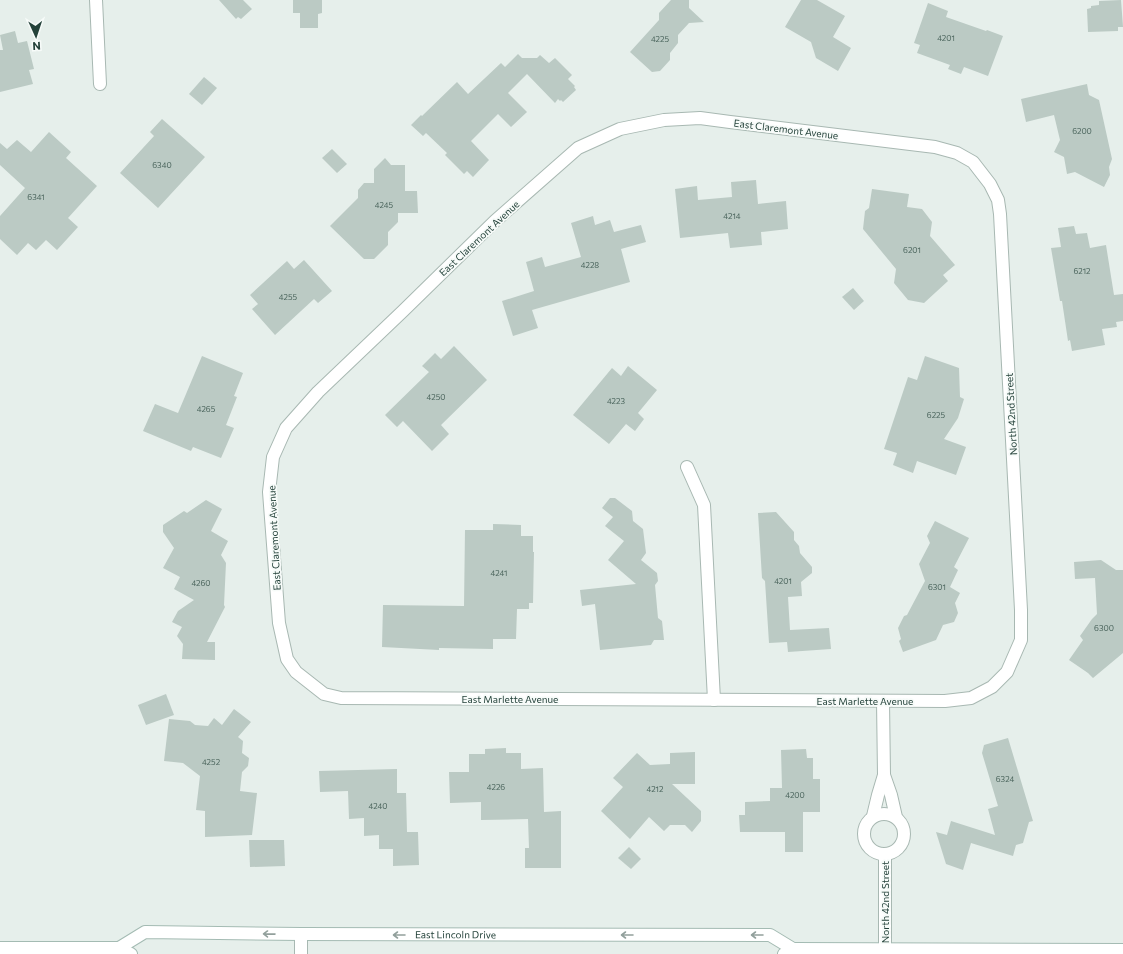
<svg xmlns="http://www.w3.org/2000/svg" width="1123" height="954" font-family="Commissioner,sans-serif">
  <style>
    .building { fill: #bbcac4 }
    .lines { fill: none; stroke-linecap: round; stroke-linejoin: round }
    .street-casing { stroke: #a8b8b2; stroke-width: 14 }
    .secondary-casing { stroke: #a4bbb3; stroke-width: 14 }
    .street { stroke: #fff; stroke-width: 12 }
    .secondary { stroke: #fff; stroke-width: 12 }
    .oneway { stroke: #92a09c }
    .labels { text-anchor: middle; stroke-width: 3.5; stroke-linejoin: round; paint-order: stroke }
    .number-label { font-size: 8px; fill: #4a645c }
    .street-label { font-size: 10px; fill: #24423a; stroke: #f7fbf9 }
  </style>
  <rect width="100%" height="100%" fill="#e6efeb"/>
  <g class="building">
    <path d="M219,0H243L252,9L241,19L238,17L236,19Z"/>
    <path d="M293,0H322V13L318,14V28H300V13H293Z"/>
    <path d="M671,0H689V8L704,22L689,23L678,35V43L670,53V60L660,71L652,72L630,52L659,20V13Z"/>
    <path d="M801,0H817L845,16L833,37L851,48L838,71L816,58L811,42L785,27Z"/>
    <path d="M1121,0L1123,27H1118V31L1088,32L1087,9L1091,8V6L1099,5V1Z"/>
    <path d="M928,3L948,11L946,17L986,31L987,30L1003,36L988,76L964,67L961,74L948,69L950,65L917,53L920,45L914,43Z"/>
    <path d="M15,31L18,43L27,41L34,69L29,70L33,84L0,92V50H3L0,35Z"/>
    <path d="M518,54L522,58H537L540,55L549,63L555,58L572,75L568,79L575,86L574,87L576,90L563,102L561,100L560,101L558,99L555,103L527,74L508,93L527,112L511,127L498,114L471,141L489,160L473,177L467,171L464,174L445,155L447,153L426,133L423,136L411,125L421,115L422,116L457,82L468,94L501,63L505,67Z"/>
    <path d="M204,77L217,88L202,105L189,94Z"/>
    <path d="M1087,84L1089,95L1099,100L1112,159L1109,167L1110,175L1104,187L1075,172L1067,174L1064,157L1054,152L1060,140L1054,115L1026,122L1021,99Z"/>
    <path d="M162,119L205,157L158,208L120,173L154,136L150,132Z"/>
    <path d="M49,132L71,152L66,158L97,186L68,218L78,227L57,250L46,240L36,250L28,243L17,255L0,239V216L25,188L0,165V143L7,149L17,140L31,152Z"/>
    <path d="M332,149L347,164L337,173L322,158Z"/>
    <path d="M385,158L391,165H405V191H417L418,213H398V222L388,232V245L374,259H364L330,226L358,198V190L364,183H374V169Z"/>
    <path d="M756,180L758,204L786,201L788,229L761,232L762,245L730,248L728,233L680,238L675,189L697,186L698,200L732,197L731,182Z"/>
    <path d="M872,189L909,194L907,207L922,209L932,222L930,236L955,265L943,275L948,281L924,303L908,300L894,283L896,269L863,229L865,211L869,208Z"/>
    <path d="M593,216L595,225L610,220L614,232L641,225L646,242L621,249L630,282L532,310L538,328L513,336L502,301L534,291L526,262L542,257L545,267L581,257L571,223Z"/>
    <path d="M1074,226L1076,234L1087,233L1090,248L1106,245L1114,295L1123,294V321L1116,322L1117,327L1102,329L1105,345L1072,351L1070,340L1068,341L1062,301H1060L1051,248L1061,247L1058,228Z"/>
    <path d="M304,260L332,291L318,303L314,299L275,335L252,309L258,304L250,295L287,261L294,269Z"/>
    <path d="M853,288L864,301L854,310L842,297Z"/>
    <path d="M454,346L487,380L441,425L449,434L432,451L403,421L397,427L385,415L429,372L422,366L435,353L441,359Z"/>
    <path d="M202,356L243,373L234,396L237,397L226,425L234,428L221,458L193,447L191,451L143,431L155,404L178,413Z"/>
    <path d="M925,356L959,368L960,397L964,399L958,418L944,439L966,447L956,475L917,461L913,473L893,465L897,453L884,449L908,377L917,380Z"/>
    <path d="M628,366L657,390L638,413L644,419L635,431L626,424L609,444L573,415L612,368L621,376Z"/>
    <path d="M610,498H615L632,511L633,521L643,529L646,553L641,560L657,573L658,581L655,585L658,618L662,621L664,640H654L651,645L600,650L595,604L582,606L580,590L636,584L608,560L624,541L605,526L613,517L602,508Z"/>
    <path d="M206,500L222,509L211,531L228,541L221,555L226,563L224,605L225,607L207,642H215V660L182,659L183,644L177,636L182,627L172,622L178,611L194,600L174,589L180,577L163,568L174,548L163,532V525L184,511L187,513Z"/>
    <path d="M776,512L794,532V540L799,546L800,553L812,567V573L801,582L802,596L788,597L790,630L829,628L831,649L788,652L787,642L769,643L765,581L762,578L758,513Z"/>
    <path d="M935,521L969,538L954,567L958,570L950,587L960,593L955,603L958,613L954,622L943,625L936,640L903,652L899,641L901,639L898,628L904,616L907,615L925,581L919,564L930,543L927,536Z"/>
    <path d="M493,524L521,525V536H533V552H534L533,603H529V609H517L516,639H493V649L439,648V650L382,647L383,605L464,606L465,530H493Z"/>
    <path d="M1101,560L1116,570H1123V653L1093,678L1088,673L1069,660L1083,640L1080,636L1092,619L1097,614L1095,578L1075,579L1074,562Z"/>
    <path d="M166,694L174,715L146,725L138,705Z"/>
    <path d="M234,709L251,722L238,737L243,741L242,753L249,758L248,766L242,772L240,791L257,793L252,835L205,837V811L196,810L200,776L183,763L164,761L169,719L190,721L195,725L208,726L214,718L222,725Z"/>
    <path d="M1008,738L1033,821L1029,822L1023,843L1016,845L1013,856L971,843L963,870L946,864L936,832L947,835L951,821L995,835L988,809L998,806L982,753L984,745Z"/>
    <path d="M506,748V753H521V769L543,768L544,812L561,811V868H525V848H529L528,819L481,820V802L450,803L449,772H469V754H485V749Z"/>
    <path d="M806,749L807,758H813V779H820V812H803V852H785V832H740L739,815H745V802L770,801V788H782L781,750Z"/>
    <path d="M695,752V784H672L701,811V821L692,832L685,825H670L664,831L649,817L630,839L601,811L623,787L613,778L637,753L650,765L670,764V753Z"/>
    <path d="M397,769V793H406L407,832H418L419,865L393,866V849H379V835L364,836V818L349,819L348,791L320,792L319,771Z"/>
    <path d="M249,840H284L285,866L250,867Z"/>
    <path d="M629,847L641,859L631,869L618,858Z"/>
  </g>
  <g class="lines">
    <g class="street-casing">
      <g id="street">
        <path d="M96,0L100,84"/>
        <path d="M700,118L730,122L935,147L957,153L973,162L990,184L998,200L1000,214L1021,610V640L1007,672L992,687L971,698L945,701L341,698L324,694L296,672L287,659L279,623L269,492L273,457L286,428L318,392L403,311L495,221L578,148L620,129L664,120Z"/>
        <path d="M687,467L704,505L714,700"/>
        <path d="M883,701L884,775L891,795L896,817"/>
        <circle cx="884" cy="834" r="20"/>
        <path d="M873,816L878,795L884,775"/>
        <path d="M885,854V949"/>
        <path d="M301,934V954"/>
      </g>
    </g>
    <g class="secondary-casing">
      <g id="secondary">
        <path d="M0,948H119L131,954"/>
        <path id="s1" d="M119,948L145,932L301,934L770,935L793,949"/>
        <path d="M784,954L793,949L1123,950"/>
      </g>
    </g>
    <use href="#street" class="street"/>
    <use href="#secondary" class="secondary"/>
  </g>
  <defs><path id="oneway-shaft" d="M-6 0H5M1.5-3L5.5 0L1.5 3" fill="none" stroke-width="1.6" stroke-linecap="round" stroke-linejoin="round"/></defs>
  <g class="oneway">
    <use href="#oneway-shaft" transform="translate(269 934) rotate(-179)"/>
    <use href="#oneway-shaft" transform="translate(399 935) rotate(-180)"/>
    <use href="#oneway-shaft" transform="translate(627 935) rotate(-180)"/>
    <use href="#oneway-shaft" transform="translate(757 935) rotate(-180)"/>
  </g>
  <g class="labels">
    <g class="number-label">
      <text x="946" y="41">4201</text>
      <text x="660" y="42">4225</text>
      <text x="1082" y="134">6200</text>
      <text x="162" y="168">6340</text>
      <text x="36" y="200">6341</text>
      <text x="384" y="208">4245</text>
      <text x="732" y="219">4214</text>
      <text x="912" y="253">6201</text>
      <text x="590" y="268">4228</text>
      <text x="1082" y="274">6212</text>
      <text x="288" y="300">4255</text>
      <text x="436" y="400">4250</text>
      <text x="616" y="404">4223</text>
      <text x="206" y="412">4265</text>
      <text x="936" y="418">6225</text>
      <text x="499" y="576">4241</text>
      <text x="783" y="584">4201</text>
      <text x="201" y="586">4260</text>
      <text x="937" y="590">6301</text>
      <text x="1104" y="631">6300</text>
      <text x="211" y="765">4252</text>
      <text x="1005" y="782">6324</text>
      <text x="496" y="790">4226</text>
      <text x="655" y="792">4212</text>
      <text x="795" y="798">4200</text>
      <text x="378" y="809">4240</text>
    </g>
    <g class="street-label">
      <text transform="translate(786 129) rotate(7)" y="4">East Claremont Avenue</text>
      <text transform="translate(479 238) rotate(-43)" y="4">East Claremont Avenue</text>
      <text transform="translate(1011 414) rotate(-93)" y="4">North 42nd Street</text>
      <text transform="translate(274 538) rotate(-93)" y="4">East Claremont Avenue</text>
      <text x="510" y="703">East Marlette Avenue</text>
      <text x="865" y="705">East Marlette Avenue</text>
      <text transform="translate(885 902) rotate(-90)" y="4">North 42nd Street</text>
      <text dy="4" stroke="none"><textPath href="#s1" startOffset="341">East Lincoln Drive</textPath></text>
    </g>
  </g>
  <g transform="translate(36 36) rotate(177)" stroke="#f7fbf9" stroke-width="3" paint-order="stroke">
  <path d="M0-3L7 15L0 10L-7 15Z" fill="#24423a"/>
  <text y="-6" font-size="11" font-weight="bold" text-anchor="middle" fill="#24423a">N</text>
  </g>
</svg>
